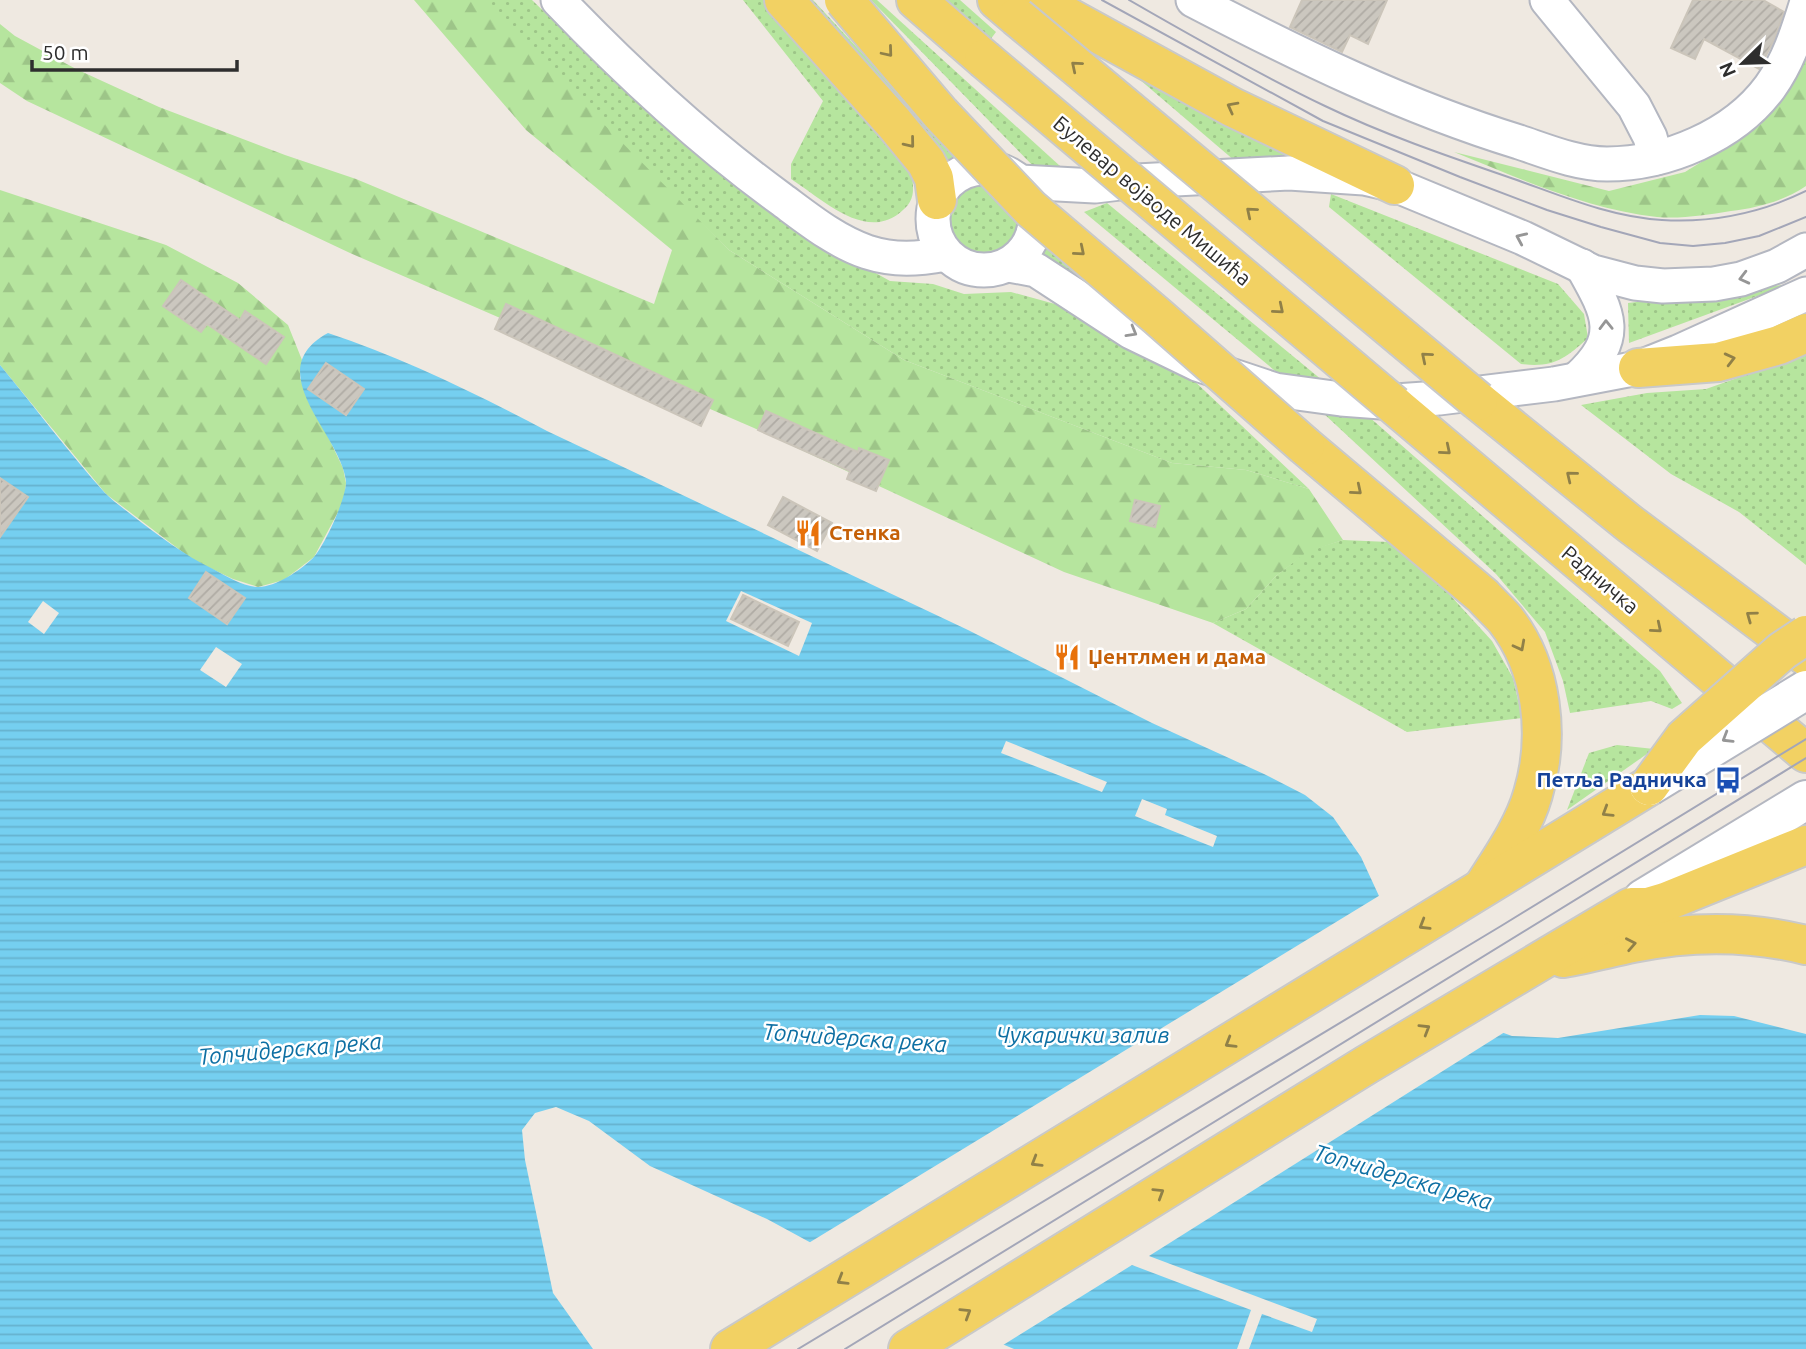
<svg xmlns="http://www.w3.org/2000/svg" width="1806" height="1349" font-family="Ubuntu,sans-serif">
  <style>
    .grass { fill: url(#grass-dots) }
    .forest { fill: url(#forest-firs) }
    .water { fill: url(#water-rules) }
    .pier { fill: #efe9e1 }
    .building { fill: url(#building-hatch); stroke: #cbc5ba; stroke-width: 2 }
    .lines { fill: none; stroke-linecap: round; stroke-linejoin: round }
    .street-casing { stroke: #b4b7c1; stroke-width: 37 }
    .secondary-casing { stroke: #b4b7c1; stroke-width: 42 }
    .primary-casing { stroke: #c9c9c9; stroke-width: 42 }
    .street { stroke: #fff; stroke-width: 33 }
    .secondary { stroke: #fff; stroke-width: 38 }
    .primary { stroke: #f2d163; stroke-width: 38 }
    .tram { stroke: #a3a6b8; stroke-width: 2 }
    .secondary-bridge-casing { stroke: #b4b7c1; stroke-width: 42; stroke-linecap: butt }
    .primary-bridge-casing { stroke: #c9c9c9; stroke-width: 42; stroke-linecap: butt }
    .secondary-bridge { stroke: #fff; stroke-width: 38 }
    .primary-bridge { stroke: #f2d163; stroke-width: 38 }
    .oneway { stroke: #908048 }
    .oneway2 { stroke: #969696 }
    .labels { text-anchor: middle; stroke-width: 5; stroke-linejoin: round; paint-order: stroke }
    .street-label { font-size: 21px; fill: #2e2e2e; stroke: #fff }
    .food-label { font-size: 21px; font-weight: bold; fill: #c56008; stroke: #fff; text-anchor: start }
    .transit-label { font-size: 21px; font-weight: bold; fill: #164399; stroke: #fff; text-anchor: end }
    .water-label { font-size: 23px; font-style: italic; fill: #0d6fa3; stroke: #fff }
  </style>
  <defs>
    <pattern id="grass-dots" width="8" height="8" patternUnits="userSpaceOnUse" patternTransform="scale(1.75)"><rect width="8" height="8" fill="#b6e59e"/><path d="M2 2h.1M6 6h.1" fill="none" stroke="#9dc588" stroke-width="1.8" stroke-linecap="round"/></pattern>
    <pattern id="forest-firs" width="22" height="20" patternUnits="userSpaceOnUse" patternTransform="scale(1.75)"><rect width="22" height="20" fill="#b6e59e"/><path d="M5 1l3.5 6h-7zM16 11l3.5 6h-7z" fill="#9dc588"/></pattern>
    <pattern id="water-rules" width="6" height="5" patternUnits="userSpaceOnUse" patternTransform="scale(1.75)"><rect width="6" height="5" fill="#75cff0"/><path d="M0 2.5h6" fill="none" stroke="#66b2ce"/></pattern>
    <pattern id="building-hatch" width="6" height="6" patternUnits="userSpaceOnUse" patternTransform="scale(1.75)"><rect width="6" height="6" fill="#cbc7bf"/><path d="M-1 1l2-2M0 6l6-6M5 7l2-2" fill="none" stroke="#afaba4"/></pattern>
  </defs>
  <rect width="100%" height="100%" fill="#efe9e1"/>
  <g class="grass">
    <path d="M472,0H532L645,110L838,252L890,281L933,284L964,294L1011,292L1055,304L1189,376L1309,489L1246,470L1172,463L904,360L729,250Z"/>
    <path d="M743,0H765L912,173C914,194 915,202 897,215C862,239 821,198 791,179V164L823,101Z"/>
    <path d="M805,0H813L963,162L944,175Z"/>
    <path d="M871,0H877L1071,176L1038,171Z"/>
    <path d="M942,0H960L996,32L990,40Z"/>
    <path d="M1098,44L1308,155L1235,161Z"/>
    <path d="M982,184L1023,218C1014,280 935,255 953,206C959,193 969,187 982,184Z"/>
    <path d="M1331,194L1558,284L1584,314L1588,338C1565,359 1553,368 1521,364L1329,207Z"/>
    <path d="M1107,203L1328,385L1286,380L1084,212Z"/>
    <path d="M1044,238L1176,343L1031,256Z"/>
    <path d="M1790,284L1629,343L1628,303Z"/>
    <path d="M1806,354V565L1739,512L1671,474L1581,405L1647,393L1706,389Z"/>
    <path d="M1322,412L1368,416L1660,671L1682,703L1672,709L1651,701L1570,713L1563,681L1545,632L1496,574Z"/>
    <path d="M1343,540L1389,542L1450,595L1492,641L1513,678L1522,718L1407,732L1213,623L1246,609L1276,576L1307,551Z"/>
    <path d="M1617,745L1654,749L1567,810L1589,753Z"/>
  </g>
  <g class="forest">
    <path d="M414,0H480L729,250L904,360L1172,463L1246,470L1309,489L1343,540L1307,552L1276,576L1246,609L1213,623L1064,572L754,428L350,253L27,101L0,83V24L15,36L76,69L159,107L285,155L356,179L654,304L672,250L526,130Z"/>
    <path d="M1806,34V186C1784,201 1757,208 1731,211C1706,215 1681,219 1657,217C1587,209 1518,178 1454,152L1609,191L1685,172L1729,145Z"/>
    <path d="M0,190L166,245L238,283L288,325L302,360L300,378L343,468L346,483L344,501L314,557L284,580L258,587L233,579L193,560L106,494L0,365Z"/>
  </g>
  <path class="water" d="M328,333C403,358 477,394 547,431L968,630L1152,723L1264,774L1305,795L1333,817L1361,857L1385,909L1440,995L1468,1020L1512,1036L1558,1038L1700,1015L1734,1016L1806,1034V1349H1014L983,1336L767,1219L650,1166L589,1121L556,1107L535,1113L522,1130L525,1160L553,1293L593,1349H0V365C35,407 68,452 105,493C113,501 124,509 133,516C159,536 184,555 213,569C226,576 242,586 257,587C274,588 301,570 313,558C324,547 347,497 346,481C341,434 258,371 328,333Z"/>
  <g class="pier">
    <path d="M741,591L812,623L799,656L726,621Z"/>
    <path d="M43,601L59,613L44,634L28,622Z"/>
    <path d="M216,647L242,664L226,687L200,670Z"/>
    <path d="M1006,741L1107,782L1102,792L1001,753Z"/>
    <path d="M1142,799L1167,809L1165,815L1217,836L1213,847L1135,816Z"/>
    <path d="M1382,894L1442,993L1470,1017L1508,1030L1149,1256L1317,1319L1312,1332L1262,1314L1249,1349H1237L1251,1310L1132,1265L1000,1347L981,1339L807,1244Z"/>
  </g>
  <g class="building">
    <path d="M1302,0H1387L1368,44L1350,35L1342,52L1290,27Z"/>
    <path d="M1693,0H1763L1784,12L1774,40L1759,69L1704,39L1695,59L1671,48Z"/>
    <path d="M181,280L240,320L245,311L284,337L266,364L207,324L201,332L163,306Z"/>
    <path d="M506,304L713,400L701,426L495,329Z"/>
    <path d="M326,363L364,389L346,415L308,389Z"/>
    <path d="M766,411L858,452L859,448L889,460L876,491L847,479L850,471L758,430Z"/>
    <path d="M0,478L28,497L0,537Z"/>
    <path d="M783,497L832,523L817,551L768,525Z"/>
    <path d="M1135,500L1160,506L1155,527L1130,521Z"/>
    <path d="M206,572L245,598L227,624L189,598Z"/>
    <path d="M743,595L799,622L788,646L731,619Z"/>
  </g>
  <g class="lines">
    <g class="street-casing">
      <g id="street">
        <path d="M558,0C627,72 700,140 781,199C808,219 835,241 867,252C895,261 918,259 946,254"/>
        <path d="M1193,0C1299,55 1405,107 1519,142C1546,151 1577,164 1607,164C1666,164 1734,136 1770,87C1788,62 1797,34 1806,5"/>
        <path d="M1547,0L1634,106L1650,137L1656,158"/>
        <circle cx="984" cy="219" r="51"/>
        <path d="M1020,182L1095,186L1137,181L1289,173L1364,178L1395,185L1523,238L1593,272L1635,283L1663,286L1714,284L1741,279L1777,266L1806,250"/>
        <path d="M1009,265L1036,270L1131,332L1197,364L1275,390L1341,399L1381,402L1439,398L1554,384L1638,368L1678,352L1806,294"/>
        <path d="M1577,379C1623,337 1609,314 1582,266"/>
      </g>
    </g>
    <g class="secondary-casing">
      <path id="secondary" d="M1643,899L1806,800"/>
    </g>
    <g class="primary-casing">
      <g id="primary">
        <path d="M784,0L894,123L926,162L934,178L937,200"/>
        <path d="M916,0L984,59"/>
        <path d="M997,0L1017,17"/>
        <path d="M1037,0L1232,107L1395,185"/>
        <path d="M1638,368L1718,362L1779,345L1806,333"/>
        <path d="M1478,401L1630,524L1806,656"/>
        <path d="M1394,405L1806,753"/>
        <path d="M1305,446L1483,596C1490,604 1498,611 1505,619C1543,667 1550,737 1533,794C1524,826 1503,856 1485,884"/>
        <path d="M1563,958C1586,954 1609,948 1633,943C1690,931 1749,931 1806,945"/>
        <path d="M730,1349L1649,786"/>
        <path d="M908,1349L1366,1065L1631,907H1648L1665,902L1806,845"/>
      </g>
    </g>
    <use href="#street" class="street"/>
    <use href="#secondary" class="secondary"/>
    <use href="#primary" class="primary"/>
    <g class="tram">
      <path d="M1102,0L1323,121L1460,177L1547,210L1601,227L1660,243L1693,246L1725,243L1759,236L1806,217"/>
      <path d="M1129,0C1193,37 1258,74 1325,106C1385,135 1450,157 1514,179C1562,196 1610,217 1662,220C1712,223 1761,213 1806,191"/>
      <path d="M798,1349L1501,926L1806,739"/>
      <path d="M845,1349L1806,758"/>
    </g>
    <g class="secondary-bridge-casing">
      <path id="secondary-bridge" d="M1649,786L1806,690"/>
    </g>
    <g class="primary-bridge-casing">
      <g id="primary-bridge">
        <path d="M844,0L941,114L1030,208L1157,316L1305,446"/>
        <path d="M1017,17L1478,401"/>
        <path d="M984,59L1394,405"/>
        <path d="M1649,786L1684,738L1782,651L1806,635"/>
      </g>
    </g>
    <use href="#secondary-bridge" class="secondary-bridge"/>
    <use href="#primary-bridge" class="primary-bridge"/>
  </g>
  <defs><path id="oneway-chevron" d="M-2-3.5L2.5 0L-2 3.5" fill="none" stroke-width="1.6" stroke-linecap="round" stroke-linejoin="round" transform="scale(1.75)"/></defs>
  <g class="oneway">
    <use href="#oneway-chevron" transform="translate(888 52) rotate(50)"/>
    <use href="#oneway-chevron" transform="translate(1076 66) rotate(-140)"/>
    <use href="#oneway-chevron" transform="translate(1232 107) rotate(-152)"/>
    <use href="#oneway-chevron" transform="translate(910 143) rotate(51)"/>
    <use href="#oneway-chevron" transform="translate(1251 212) rotate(-140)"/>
    <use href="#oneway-chevron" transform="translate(1080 251) rotate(40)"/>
    <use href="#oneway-chevron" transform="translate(1279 309) rotate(40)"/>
    <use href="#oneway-chevron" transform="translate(1426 357) rotate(-140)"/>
    <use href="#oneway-chevron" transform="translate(1730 359) rotate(-14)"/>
    <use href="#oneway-chevron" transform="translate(1446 450) rotate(40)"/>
    <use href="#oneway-chevron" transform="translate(1571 476) rotate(-141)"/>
    <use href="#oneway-chevron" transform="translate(1357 490) rotate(40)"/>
    <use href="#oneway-chevron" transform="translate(1751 616) rotate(-144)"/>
    <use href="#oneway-chevron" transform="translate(1657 628) rotate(40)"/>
    <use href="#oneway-chevron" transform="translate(1520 646) rotate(62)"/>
    <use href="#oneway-chevron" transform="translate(1607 812) rotate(148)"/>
    <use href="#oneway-chevron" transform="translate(1424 925) rotate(149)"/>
    <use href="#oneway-chevron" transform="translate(1631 944) rotate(-11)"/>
    <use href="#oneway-chevron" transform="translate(1425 1029) rotate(-31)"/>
    <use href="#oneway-chevron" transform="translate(1230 1043) rotate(149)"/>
    <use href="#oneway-chevron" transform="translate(1036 1162) rotate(149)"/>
    <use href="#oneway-chevron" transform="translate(1159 1193) rotate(-32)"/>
    <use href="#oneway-chevron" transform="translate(842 1280) rotate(149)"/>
    <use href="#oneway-chevron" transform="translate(966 1313) rotate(-32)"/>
  </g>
  <g class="oneway2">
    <use href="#oneway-chevron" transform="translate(1521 238) rotate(-156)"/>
    <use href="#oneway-chevron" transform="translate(1744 278) rotate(166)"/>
    <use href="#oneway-chevron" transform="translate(1606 325) rotate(-91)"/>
    <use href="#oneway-chevron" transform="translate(1132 332) rotate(30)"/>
    <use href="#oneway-chevron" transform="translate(1727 738) rotate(149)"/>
  </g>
  <defs>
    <g id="restaurant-bare" transform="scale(2.1)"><path d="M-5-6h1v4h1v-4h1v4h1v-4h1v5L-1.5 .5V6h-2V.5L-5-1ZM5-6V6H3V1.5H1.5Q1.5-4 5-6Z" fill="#e8710a" stroke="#fff" stroke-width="2.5" paint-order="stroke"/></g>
    <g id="bus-bare" transform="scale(2.1)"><path d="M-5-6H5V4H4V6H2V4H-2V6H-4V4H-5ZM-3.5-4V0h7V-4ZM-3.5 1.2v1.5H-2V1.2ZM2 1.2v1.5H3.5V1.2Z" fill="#1a4fb4" stroke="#fff" stroke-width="2.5" paint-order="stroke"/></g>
  </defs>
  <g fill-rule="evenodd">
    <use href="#restaurant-bare" x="808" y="533"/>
    <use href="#restaurant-bare" x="1067" y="657"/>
    <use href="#bus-bare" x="1728" y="780"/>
  </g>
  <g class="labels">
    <g class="street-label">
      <text transform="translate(1152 201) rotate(40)" y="7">Булевар војводе Мишића</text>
      <text transform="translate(1600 580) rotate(40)" y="7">Радничка</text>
    </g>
    <g class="food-label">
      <text x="829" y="540">Стенка</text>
      <text x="1088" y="664">Џентлмен и дама</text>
    </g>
    <g class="transit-label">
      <text x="1707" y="787">Петља Радничка</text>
    </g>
    <g class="water-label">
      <text x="1083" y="1043">Чукарички залив</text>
      <text transform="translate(855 1038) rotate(4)" y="8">Топчидерска река</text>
      <text transform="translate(290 1049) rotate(-5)" y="8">Топчидерска река</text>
      <text transform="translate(1403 1177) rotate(16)" y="8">Топчидерска река</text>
    </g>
  </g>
  <g transform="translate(1743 63) rotate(247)" stroke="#ffffff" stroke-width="5" paint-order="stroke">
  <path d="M0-5L12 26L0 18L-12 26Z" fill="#2e2e2e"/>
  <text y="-10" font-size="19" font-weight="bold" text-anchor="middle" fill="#2e2e2e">N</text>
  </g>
  <path d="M32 60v10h205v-10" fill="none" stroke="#2e2e2e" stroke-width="3.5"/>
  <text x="42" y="60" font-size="21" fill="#2e2e2e" stroke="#ffffff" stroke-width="5" paint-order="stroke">50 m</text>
</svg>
